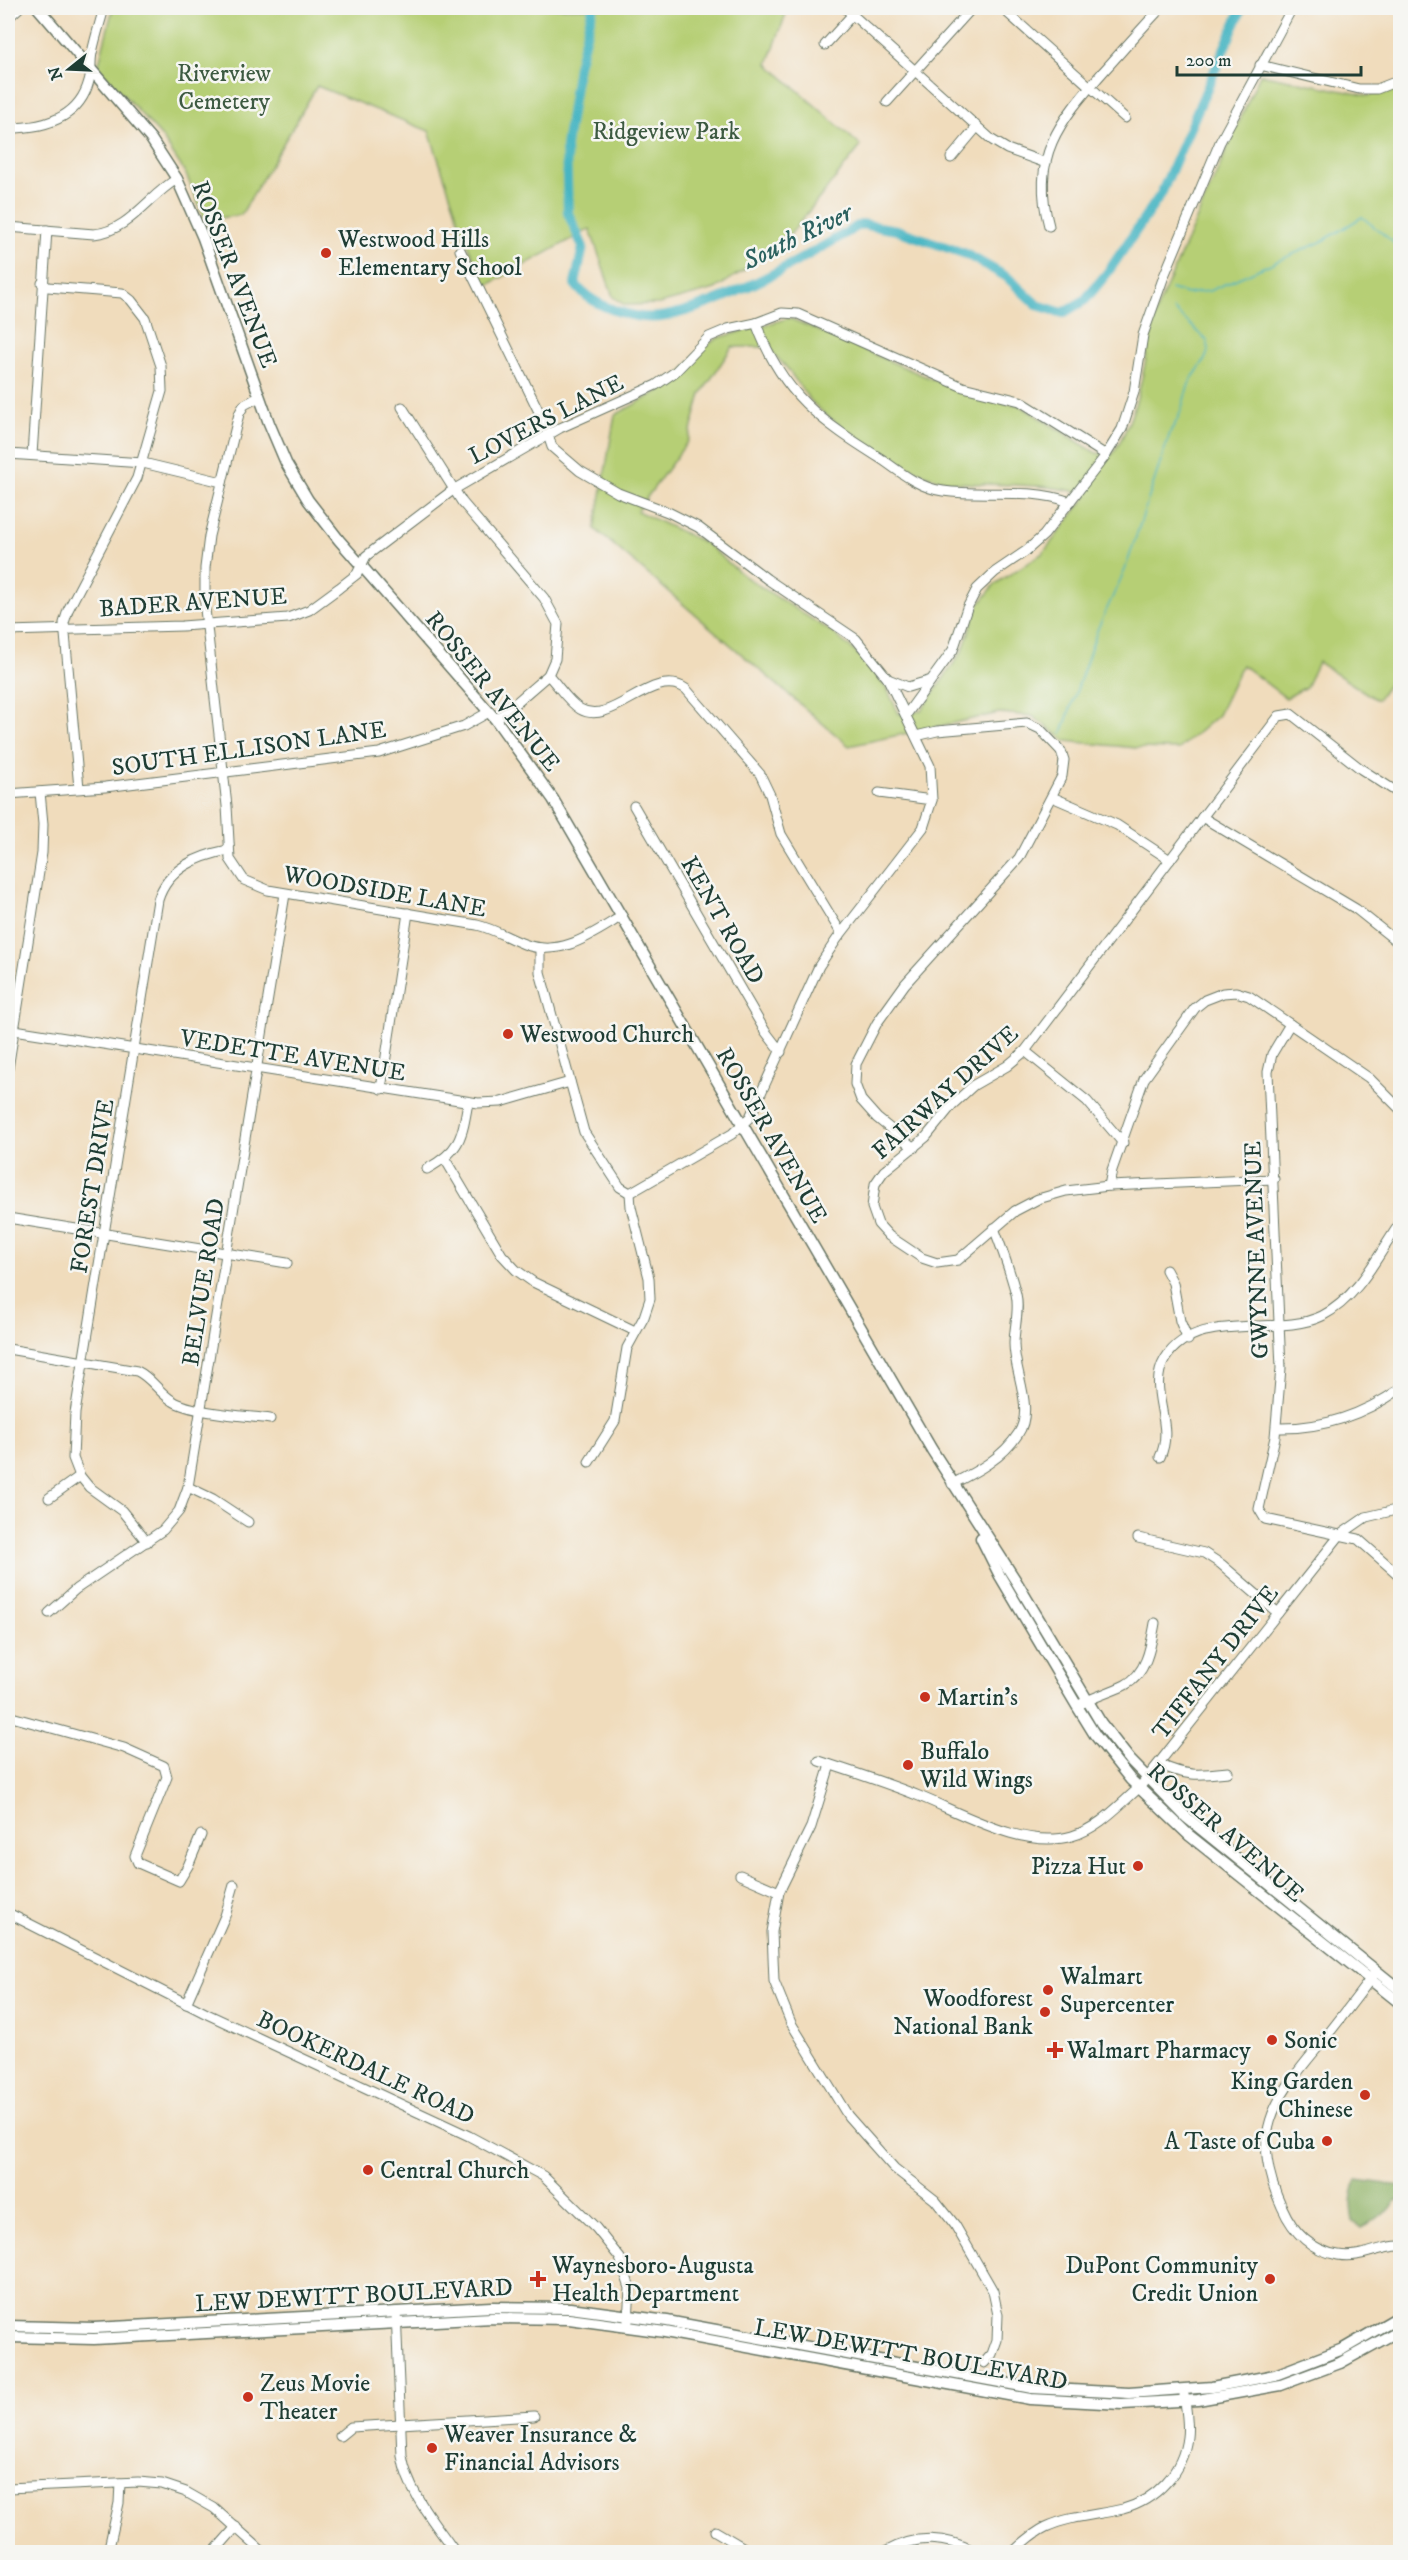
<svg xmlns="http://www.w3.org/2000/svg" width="1408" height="2560" font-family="'IM FELL DW Pica',serif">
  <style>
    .green { fill: #b6cf74; stroke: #6a8654; stroke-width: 1.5; fill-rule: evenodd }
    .forest { fill: #90b266; stroke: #58784d; stroke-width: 1.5 }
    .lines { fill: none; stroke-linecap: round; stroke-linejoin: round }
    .stream { stroke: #47b5c3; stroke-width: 1.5 }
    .river { stroke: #47b5c3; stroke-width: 10 }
    .minor-casing { stroke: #687564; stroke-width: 11 }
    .major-casing { stroke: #687564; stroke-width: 13 }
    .minor { stroke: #fff; stroke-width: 9 }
    .major { stroke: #fff; stroke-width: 10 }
    .poi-dot { fill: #c8321e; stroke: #f6f6f2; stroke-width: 2 }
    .labels { text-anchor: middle; stroke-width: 5; stroke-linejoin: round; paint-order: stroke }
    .park-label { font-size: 24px; fill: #3d5a41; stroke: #f6f6f2 }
    .poi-label { font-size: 24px; fill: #1f3d34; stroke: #f6f6f2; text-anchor: start }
    .street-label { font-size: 24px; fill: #1f3d34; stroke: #f6f6f2 }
    .water-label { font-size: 26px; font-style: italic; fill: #2b615f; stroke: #f6f6f2 }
  </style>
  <rect width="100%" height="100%" fill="#f6f6f2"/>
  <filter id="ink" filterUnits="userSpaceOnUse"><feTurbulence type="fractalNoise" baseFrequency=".0167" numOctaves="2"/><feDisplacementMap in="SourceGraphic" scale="12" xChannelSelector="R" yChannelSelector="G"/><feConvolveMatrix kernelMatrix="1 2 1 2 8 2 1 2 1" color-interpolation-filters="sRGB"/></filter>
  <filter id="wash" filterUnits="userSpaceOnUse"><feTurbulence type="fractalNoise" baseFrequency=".008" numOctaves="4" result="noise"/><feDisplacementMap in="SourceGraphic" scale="24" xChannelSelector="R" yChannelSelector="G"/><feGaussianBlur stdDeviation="1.35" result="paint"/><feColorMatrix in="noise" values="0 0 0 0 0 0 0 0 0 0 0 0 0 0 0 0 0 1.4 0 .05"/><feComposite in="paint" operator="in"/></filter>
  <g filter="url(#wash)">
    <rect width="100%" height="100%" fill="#f0dcbc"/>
    <g class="green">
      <path d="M113,8H788L768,64L861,146L781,246L715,289L659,304L625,305L613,297L590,229L486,286L465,239L429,131L317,86L241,215L205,220L185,172L161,136L98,67Z"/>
      <path d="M1260,74L1368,96L1400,84V669L1377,700L1318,662L1306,687L1286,698L1242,665L1218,715L1179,749L1136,748L1066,741L1032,716L999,713L849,746L595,529L615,415L672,384L701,349L718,338L789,318L934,380L990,400L1019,405L1096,453L1112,455C1141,412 1144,358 1157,309ZM732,347H770C774,356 780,360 787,368C796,380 804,394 814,404C838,428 920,479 952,482C997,487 1045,481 1088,495L1043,553L995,584L978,606L963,650L921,711L899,714L887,689L861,657L832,632L744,576L705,543L637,511L688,441L701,394Z"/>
    </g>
    <path class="forest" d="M1357,2180L1400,2186V2200L1395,2201C1390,2214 1374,2221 1361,2228L1353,2221C1350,2206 1350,2194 1357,2180Z"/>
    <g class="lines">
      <g class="stream">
        <path d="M1171,289L1187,294L1209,291L1323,241L1362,217L1393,242L1400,253"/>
        <path d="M1062,733L1098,628L1125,570L1171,430C1184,412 1182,400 1190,382C1196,370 1213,356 1207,341C1205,337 1179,315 1173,309"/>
      </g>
      <path class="river" d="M593,8L578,66L566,146L568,213L583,247L575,284C592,307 638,322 666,316C728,303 806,257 861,224L897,230L966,254L1007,277L1037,305L1063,313L1085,300L1108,272L1161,194L1242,8"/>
    </g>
  </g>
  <g filter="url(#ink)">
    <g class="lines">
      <g class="minor-casing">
        <g id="minor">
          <path d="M845,8L992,140L1007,149L1046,163"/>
          <path d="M1002,8L1125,118"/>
          <path d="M8,18L19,8"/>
          <path d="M825,45L853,14"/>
          <path d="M1260,65L1359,89H1377L1400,80"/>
          <path d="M887,102L972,8"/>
          <path d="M8,128C43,128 79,119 89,81C92,72 90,62 92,53C95,38 100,23 104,8"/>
          <path d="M951,158L977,127"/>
          <path d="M1049,226C1030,157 1059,122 1102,73C1122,51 1141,29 1161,8"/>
          <path d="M8,227L94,234C129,231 149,195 177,179"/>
          <path d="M460,250L543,420L552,447L580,471L618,493L668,512L698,527L767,579L856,639L888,679L930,766L932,800L923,828L837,939L819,966L750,1117L732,1134L630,1193"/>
          <path d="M42,283L48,287L122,293L131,300L145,318L161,366L162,391L137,478L68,610L64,623L79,788"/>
          <path d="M756,323C782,395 821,421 883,460C901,473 920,488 943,491C986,497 1028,487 1070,502"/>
          <path d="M259,397L244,405L239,414L209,536L205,568V609L227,806L230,859L244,880L268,890L477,925C494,929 508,938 524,944C561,958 592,934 622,916"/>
          <path d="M402,407L462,502L544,598L558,624L555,659L548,675L496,720"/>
          <path d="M8,454L143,463L222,482"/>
          <path d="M32,455L47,230"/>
          <path d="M8,631L182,626L288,618L309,610L339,588L357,574L366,556L453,490L560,428L656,385L675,372L709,337L728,329L756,323L782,313L798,314L963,387L1020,401L1106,455"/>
          <path d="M548,675C558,685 568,702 580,709C612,728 652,666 686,689L760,774L770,795L781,834L841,933"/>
          <path d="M888,679L908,687L928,681"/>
          <path d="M906,715L953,650L967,608L977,589L995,572L1026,551L1044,535L1106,455L1122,429L1134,392L1143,335L1164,276L1220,142L1292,8"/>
          <path d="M879,793L932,800"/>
          <path d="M8,794L105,787L379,753L464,726L489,712"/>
          <path d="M1052,797L1117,825L1170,860"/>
          <path d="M634,806L765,1031L781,1052"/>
          <path d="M1202,817L1356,909L1400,944"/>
          <path d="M540,948V972L584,1132L620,1187L630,1193"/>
          <path d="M1290,1024L1272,1054L1268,1072L1281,1368L1275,1437L1259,1509L1265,1519L1358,1539L1400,1576"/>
          <path d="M8,1029L478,1103L501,1102L570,1082"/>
          <path d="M1025,1051L1087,1101L1123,1143"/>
          <path d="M8,1069L42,853L43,824L40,792"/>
          <path d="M381,1089L408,913"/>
          <path d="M914,1148L877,1118L861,1100L855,1084L856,1064L877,1023L905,984L1019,858L1062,776L1064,760L1061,751L1040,729L1027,723L937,731L916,736"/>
          <path d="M445,1159L502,1255L516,1270L533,1282L635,1331"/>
          <path d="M427,1169C460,1151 462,1138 468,1102"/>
          <path d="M1274,1179L1109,1186L1066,1191L1038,1199L1015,1211L958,1260L937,1263L922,1258L889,1236L878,1224L872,1207L875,1184L884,1171L926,1137L952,1105L974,1085L1007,1066L1025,1051L1279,716L1291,714L1361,769L1400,794"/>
          <path d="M1109,1186L1112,1170L1144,1079L1195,1008L1205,1000L1223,993L1236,992L1249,996L1369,1078L1400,1109"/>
          <path d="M8,1218L287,1263"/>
          <path d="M1166,1270L1173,1283L1180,1321L1188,1340"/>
          <path d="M8,1349L137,1371C152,1378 159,1393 173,1401C192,1413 247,1416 270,1419"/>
          <path d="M1277,1428C1323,1429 1363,1415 1400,1389"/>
          <path d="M1160,1457C1176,1424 1146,1390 1165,1359C1196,1308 1277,1338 1322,1316C1359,1297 1378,1255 1400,1223"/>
          <path d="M589,1462L615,1421L627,1348L644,1317L650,1299L649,1278L631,1207L630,1193"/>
          <path d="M952,1484C976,1472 1003,1458 1018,1434C1035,1409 1014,1372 1014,1344C1014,1327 1020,1310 1016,1294C1010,1271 1002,1249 994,1228"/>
          <path d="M188,1487L213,1499L248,1522"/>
          <path d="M49,1498L80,1476"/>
          <path d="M1138,1538L1204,1553L1221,1564L1278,1613"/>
          <path d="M147,1542L122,1511L89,1487L80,1476L73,1458L75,1413L158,900C168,868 198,856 228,850"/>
          <path d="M49,1613L76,1589L163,1530L179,1511L188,1487L285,894"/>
          <path d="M1077,1706C1092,1697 1109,1693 1125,1685C1147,1674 1151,1645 1155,1623"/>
          <path d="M8,1716L124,1748L164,1766L167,1777L135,1856L138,1863L179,1881L188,1866L201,1835"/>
          <path d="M819,1761C853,1772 887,1783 919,1796C964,1814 1024,1850 1072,1836C1099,1828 1119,1805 1139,1788L1340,1535L1366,1517L1400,1509"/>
          <path d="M1159,1764C1186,1777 1200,1775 1228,1772"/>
          <path d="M830,1765L811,1827L779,1892L772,1932L774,1981L791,2023L848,2116L894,2168L935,2200L955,2225L993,2291L998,2315L997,2340L992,2354L984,2363"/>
          <path d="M740,1875L779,1892"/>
          <path d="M8,1913L207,2014L469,2136L543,2176L596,2228L620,2258L630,2288L628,2321"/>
          <path d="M1374,1974C1356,1999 1337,2023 1318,2047C1272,2102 1249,2135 1282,2207C1293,2232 1310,2250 1338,2255C1361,2259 1378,2246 1400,2246"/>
          <path d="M186,2004L225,1916L234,1885"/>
          <path d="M396,2312L402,2456C408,2493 435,2523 455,2552"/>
          <path d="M340,2436L351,2427L534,2416"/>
          <path d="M8,2488L138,2482L162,2484L186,2492L214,2508L263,2552"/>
          <path d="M715,2531L751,2552"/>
          <path d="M108,2552L119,2503L120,2483"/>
          <path d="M214,2552L236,2527"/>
          <path d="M885,2552C917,2534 945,2536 976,2552"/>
          <path d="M1013,2552C1023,2543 1033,2533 1046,2527C1070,2516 1097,2515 1123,2509C1156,2500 1183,2472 1187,2437C1189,2423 1186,2409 1184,2395"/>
        </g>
      </g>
      <g class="major-casing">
        <g id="major">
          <path d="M38,8L151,139L177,179L203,238L269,423L286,463L308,500L339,540L496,720L553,799L932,1450L1016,1581L1101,1723L1130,1760L1186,1817L1400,1990"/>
          <path d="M981,1538L1000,1576L1077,1706L1095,1735L1130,1779L1190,1836L1400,2003"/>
          <path d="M8,2326L94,2328L491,2307L570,2308L667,2321L1032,2388L1129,2393L1212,2387L1275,2375L1343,2349L1400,2316"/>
          <path d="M8,2337L94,2339L492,2318L569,2319L665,2332L1030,2399L1122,2404L1198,2400L1281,2385L1340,2363L1400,2330"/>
        </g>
      </g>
      <use href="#minor" class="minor"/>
      <use href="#major" class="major"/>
    </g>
  </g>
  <g class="poi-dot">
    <circle cx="326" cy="253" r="6"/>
    <circle cx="508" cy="1034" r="6"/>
    <circle cx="925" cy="1697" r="6"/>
    <circle cx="908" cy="1765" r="6"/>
    <circle cx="1138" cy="1866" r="6"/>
    <circle cx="1048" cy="1990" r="6"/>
    <circle cx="1045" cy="2012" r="6"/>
    <circle cx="1272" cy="2040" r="6"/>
    <path d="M1052 2041h6v6h6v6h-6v6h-6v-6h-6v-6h6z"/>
    <circle cx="1365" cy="2095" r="6"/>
    <circle cx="1327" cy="2141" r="6"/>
    <circle cx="368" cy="2170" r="6"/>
    <path d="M535 2270h6v6h6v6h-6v6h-6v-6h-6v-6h6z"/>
    <circle cx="1270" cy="2279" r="6"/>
    <circle cx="248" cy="2397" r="6"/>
    <circle cx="432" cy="2448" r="6"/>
  </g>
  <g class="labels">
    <g class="park-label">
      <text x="224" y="81">Riverview<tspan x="224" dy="28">Cemetery</tspan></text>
      <text x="666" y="139">Ridgeview Park</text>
    </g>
    <g class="poi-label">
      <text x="338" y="247">Westwood Hills<tspan x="338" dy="28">Elementary School</tspan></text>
      <text x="520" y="1042">Westwood Church</text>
      <text x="937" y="1705">Martin's</text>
      <text x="920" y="1759">Buffalo<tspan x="920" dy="28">Wild Wings</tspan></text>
      <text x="1126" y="1874" text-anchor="end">Pizza Hut</text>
      <text x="1060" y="1984">Walmart<tspan x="1060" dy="28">Supercenter</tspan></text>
      <text x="1033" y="2006" text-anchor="end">Woodforest<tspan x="1033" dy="28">National Bank</tspan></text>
      <text x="1284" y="2048">Sonic</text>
      <text x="1067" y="2058">Walmart Pharmacy</text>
      <text x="1353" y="2089" text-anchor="end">King Garden<tspan x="1353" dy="28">Chinese</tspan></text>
      <text x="1315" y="2149" text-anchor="end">A Taste of Cuba</text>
      <text x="380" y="2178">Central Church</text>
      <text x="552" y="2273">Waynesboro-Augusta<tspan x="552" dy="28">Health Department</tspan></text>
      <text x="1258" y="2273" text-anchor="end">DuPont Community<tspan x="1258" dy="28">Credit Union</tspan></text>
      <text x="260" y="2391">Zeus Movie<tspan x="260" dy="28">Theater</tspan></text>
      <text x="444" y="2442">Weaver Insurance &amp;<tspan x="444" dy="28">Financial Advisors</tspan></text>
    </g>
    <g class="street-label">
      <text transform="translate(235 274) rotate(69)" y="8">ROSSER AVENUE</text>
      <text transform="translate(546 419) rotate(-27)" y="8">LOVERS LANE</text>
      <text transform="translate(193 602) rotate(-4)" y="8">BADER AVENUE</text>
      <text transform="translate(493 691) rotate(51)" y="8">ROSSER AVENUE</text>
      <text transform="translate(249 748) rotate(-8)" y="8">SOUTH ELLISON LANE</text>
      <text transform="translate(385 891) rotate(10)" y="8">WOODSIDE LANE</text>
      <text transform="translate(723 920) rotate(60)" y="8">KENT ROAD</text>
      <text transform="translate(293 1055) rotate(9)" y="8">VEDETTE AVENUE</text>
      <text transform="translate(945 1092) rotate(-42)" y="8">FAIRWAY DRIVE</text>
      <text transform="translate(772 1135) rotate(60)" y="8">ROSSER AVENUE</text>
      <text transform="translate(92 1186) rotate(-81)" y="8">FOREST DRIVE</text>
      <text transform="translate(1256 1250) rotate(-92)" y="8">GWYNNE AVENUE</text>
      <text transform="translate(203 1282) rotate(-81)" y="8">BELVUE ROAD</text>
      <text transform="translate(1215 1662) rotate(-52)" y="8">TIFFANY DRIVE</text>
      <text transform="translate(1226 1832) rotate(41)" y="8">ROSSER AVENUE</text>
      <text transform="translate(366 2067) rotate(25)" y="8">BOOKERDALE ROAD</text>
      <text transform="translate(354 2295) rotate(-3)" y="8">LEW DEWITT BOULEVARD</text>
      <text transform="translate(911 2354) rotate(10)" y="8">LEW DEWITT BOULEVARD</text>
    </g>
    <g class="water-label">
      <text transform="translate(797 236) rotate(-26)" y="9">South River</text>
    </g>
  </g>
  <rect width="1408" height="2560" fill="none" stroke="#f6f6f2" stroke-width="30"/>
  <g transform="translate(69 69) rotate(252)" stroke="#f6f6f2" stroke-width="4.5" paint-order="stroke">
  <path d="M0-4.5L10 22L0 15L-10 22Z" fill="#1f3d34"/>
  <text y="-9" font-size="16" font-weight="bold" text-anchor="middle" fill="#1f3d34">N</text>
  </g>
  <path d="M1177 66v9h184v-9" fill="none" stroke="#1f3d34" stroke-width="3"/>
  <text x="1186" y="66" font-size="18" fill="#1f3d34" stroke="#f6f6f2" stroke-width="4.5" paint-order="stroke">200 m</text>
</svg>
